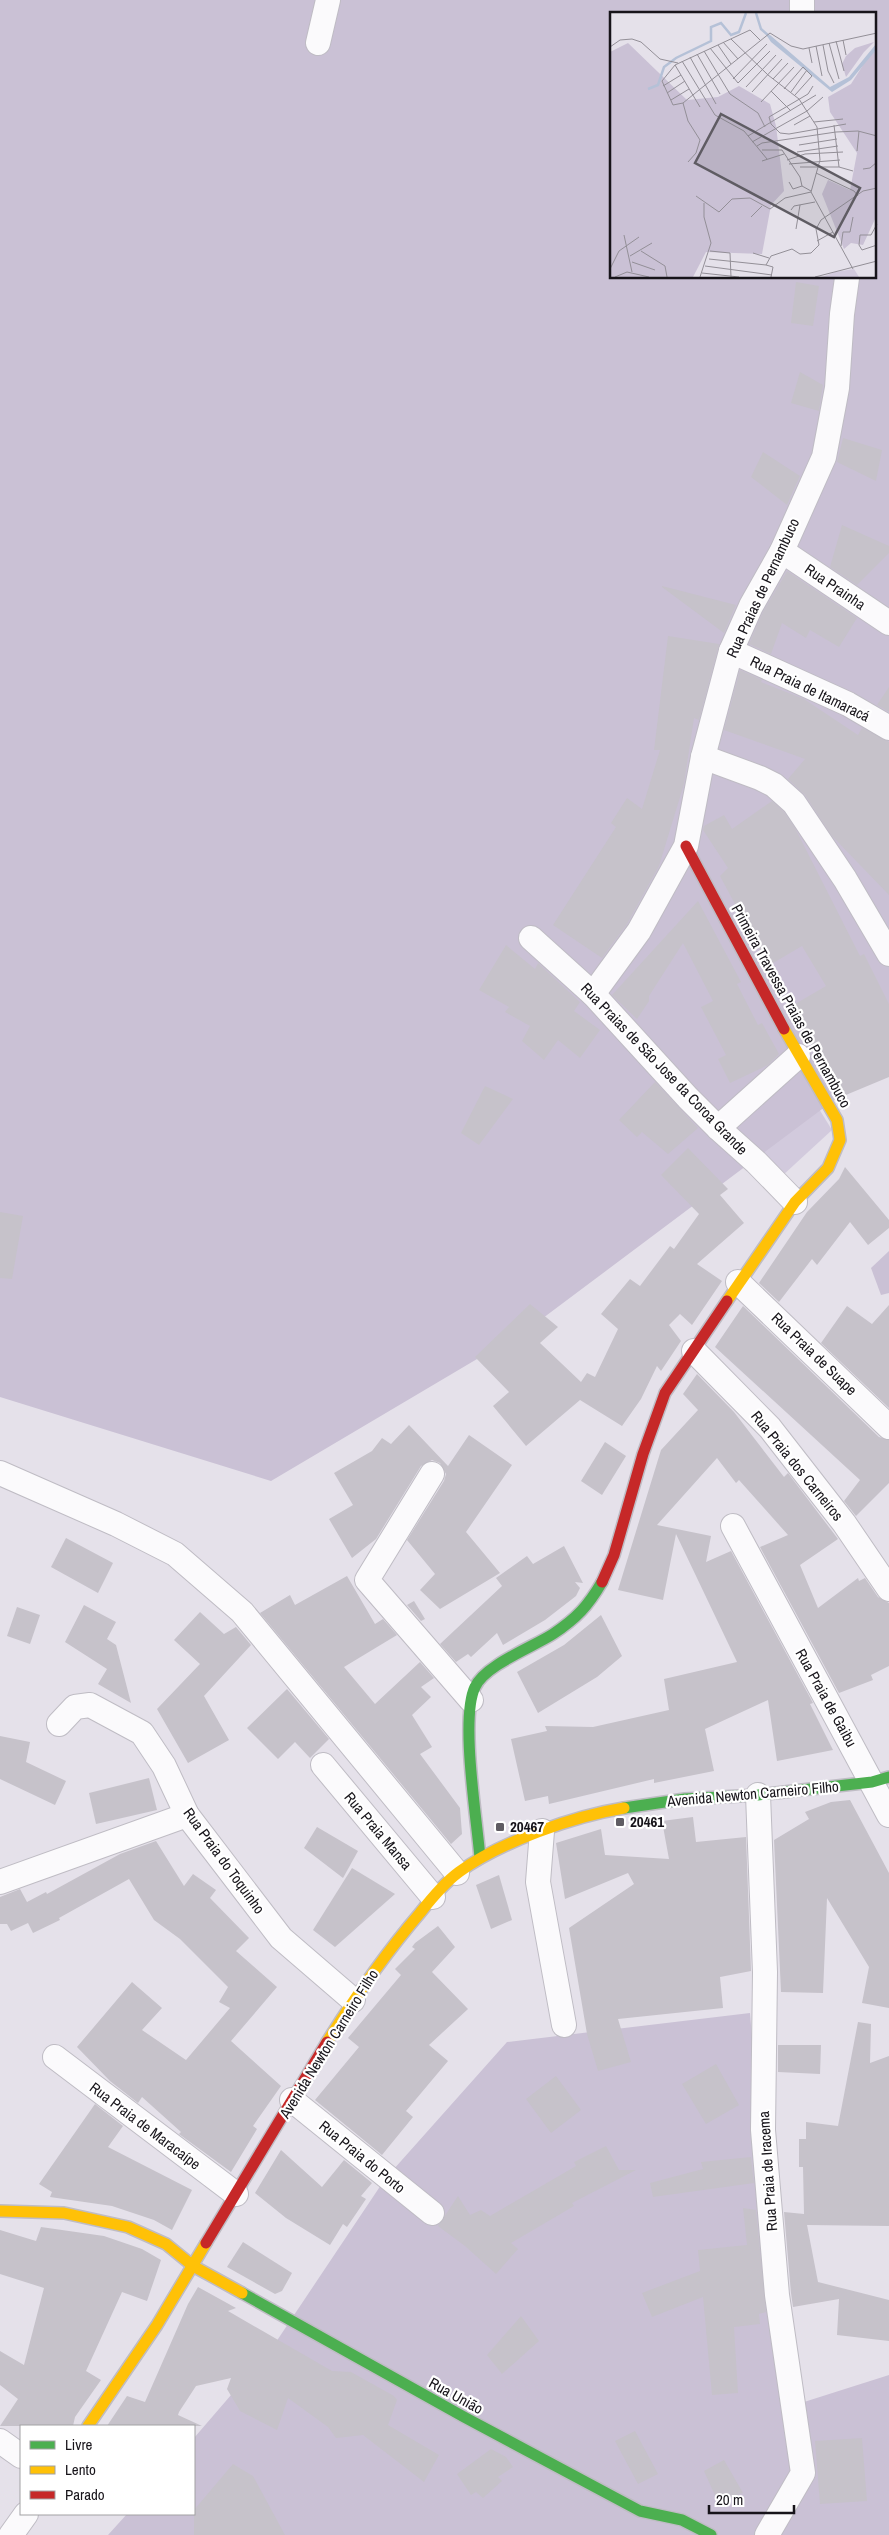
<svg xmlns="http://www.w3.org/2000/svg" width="889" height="2535" font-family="'Archivo Narrow',sans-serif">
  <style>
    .green { fill: #d2cadd }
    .forest { fill: #cac1d5; fill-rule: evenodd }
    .building { fill: #c6c2ca }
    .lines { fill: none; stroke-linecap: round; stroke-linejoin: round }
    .street-casing { stroke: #bfbcc4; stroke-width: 26 }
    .fast-casing { stroke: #bfbcc4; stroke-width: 14 }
    .slow-casing { stroke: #bfbcc4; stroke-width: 14 }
    .jam-casing { stroke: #bfbcc4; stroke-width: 14 }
    .street { stroke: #fbfafc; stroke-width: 24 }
    .fast { stroke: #4caf50; stroke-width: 11 }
    .slow { stroke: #ffc107; stroke-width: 11 }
    .jam { stroke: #c62828; stroke-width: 11 }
    .poi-dot { fill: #5f5c63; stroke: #fff; stroke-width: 2 }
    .labels { text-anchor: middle; stroke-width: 4.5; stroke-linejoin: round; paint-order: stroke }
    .street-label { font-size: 15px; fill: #17141a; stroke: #fff }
    .poi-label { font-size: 15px; font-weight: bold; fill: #17141a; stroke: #fff; text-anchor: start }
    .inset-river { fill: none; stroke: #b5c1d7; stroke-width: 2.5 }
    .inset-road { fill: none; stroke: #938f97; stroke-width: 1 }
    .view { fill: #5f5c63; fill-opacity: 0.15; stroke: #5f5c63; stroke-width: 2.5 }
    .inset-edge { fill: none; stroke: #17141a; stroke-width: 2.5 }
  </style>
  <rect width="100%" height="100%" fill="#e5e1ea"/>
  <path class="green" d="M795,1070L832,1130L782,1176L741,1125Z"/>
  <g class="forest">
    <path d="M0,0H889V1059L531,1327L271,1481L0,1397ZM612,14H875V278H612Z"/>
    <path d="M889,1251V1293L881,1295L871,1268Z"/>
    <path d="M750,2013L782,2409L889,2375V2535H108L127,2514H194V2438L274,2345L385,2179L507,2042Z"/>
  </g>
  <g class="building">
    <path d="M796,282L819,286L813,326L791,323Z"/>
    <path d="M800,372L823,385L819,411L791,403Z"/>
    <path d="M843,438L882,450L876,481L837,462Z"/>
    <path d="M763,452L800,476L787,505L751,477Z"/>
    <path d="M842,525L889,546V553L857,585L830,567Z"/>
    <path d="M787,571L857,618L839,647L810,630L806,638L782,623L771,654L749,644L763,612Z"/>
    <path d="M662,586L736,605L724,633L662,587Z"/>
    <path d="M668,636L719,644L699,720L694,718L684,784L659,866L627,924L602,958L553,925L616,827L611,823L627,798L642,809L660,750H654Z"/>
    <path d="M740,670L762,680L761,682L804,699L858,735L862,728L889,742V895L832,836L805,795L788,779L805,759L724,730Z"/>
    <path d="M889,687V712L877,705Z"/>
    <path d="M772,801L784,812L795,828L860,956L864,954L889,1004V1077L841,1097L790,1007L826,986L802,946L768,966L720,876L728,868L703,830L704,826L724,815L732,829Z"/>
    <path d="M698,901L741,982L737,984L758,1025L762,1023L779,1054L768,1065L730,1083L718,1059L726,1055L701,1007L713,1001L683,943L649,996V1001L637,1019L612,995Z"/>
    <path d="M506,945L535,969L538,963L580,1002L574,1011L600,1030L580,1058L558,1040L544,1060L522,1041L530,1026L505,1012L509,1007L479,990Z"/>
    <path d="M655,1082L698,1128L668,1154L642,1132L637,1137L619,1120Z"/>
    <path d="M485,1086L513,1099L479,1145L461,1133Z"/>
    <path d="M688,1148L728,1189L720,1195L744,1223L697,1264L722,1281L692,1325L680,1314L669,1325L681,1341L661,1371L657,1366L641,1399L622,1426L580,1400L526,1446L493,1406L509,1392L475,1357L530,1304L558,1327L540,1343L581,1382L587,1373L595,1377L618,1329L601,1314L630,1279L640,1286L670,1246L674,1249L699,1214L661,1175Z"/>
    <path d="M845,1167L889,1220V1228L868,1245L850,1222L817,1265L812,1259L779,1302L759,1283L807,1212L839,1179Z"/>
    <path d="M0,1212L23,1216L12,1279L0,1278Z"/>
    <path d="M889,1305V1408L821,1343L847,1306L872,1324Z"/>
    <path d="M743,1306L879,1437L889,1440V1483L856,1516L844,1501L860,1480L715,1347Z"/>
    <path d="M697,1374L734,1412L784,1477L788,1473L838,1539L800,1565L818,1608L858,1578L859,1581L865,1578L878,1597L889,1603V1666L871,1675L873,1680L839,1693L760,1547L788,1535L739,1480L736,1483L717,1458L657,1525L711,1536L706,1562L731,1551L813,1703L810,1704L833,1750L777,1761L768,1700L705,1729L714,1771L654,1783V1779L549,1804L548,1796L525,1801L511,1739L547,1731L545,1726L593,1727L669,1710L664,1679L737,1662L676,1534L663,1600L618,1590L661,1450L698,1410L683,1394Z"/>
    <path d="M409,1425L448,1466L469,1435L512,1465L466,1532L500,1573L440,1609L420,1590L435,1574L407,1540L444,1481L446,1474L440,1463L432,1460L421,1466L376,1539L352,1558L329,1519L353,1505L334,1473L372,1451L382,1438L391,1444Z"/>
    <path d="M605,1442L626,1456L602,1495L581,1481Z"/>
    <path d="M66,1538L113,1563L98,1593L51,1567Z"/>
    <path d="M564,1546L583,1583L575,1582L580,1588L576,1596L545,1620L503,1645L497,1633L471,1657L468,1654L456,1662L440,1644L502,1586L496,1578L527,1556L533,1564Z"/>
    <path d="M347,1576L375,1624L383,1619L397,1635L344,1667L375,1704L420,1662L434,1678L421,1687L431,1697L412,1715L432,1747L420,1754L460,1808L462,1834L451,1844L260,1613L290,1595L295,1605Z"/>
    <path d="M414,1601L425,1619L421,1621L407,1605Z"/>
    <path d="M84,1605L116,1622L107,1639L116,1645L131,1703L98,1684L107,1669L65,1642Z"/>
    <path d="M17,1607L40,1615L30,1644L7,1636Z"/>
    <path d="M200,1612L224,1634L236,1627L251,1645L204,1696L229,1740L188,1763L157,1709L200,1664L174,1640Z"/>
    <path d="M601,1615L622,1656L597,1677L538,1713L517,1672L564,1645Z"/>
    <path d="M287,1689L329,1739L310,1758L295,1742L278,1759L247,1728Z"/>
    <path d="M0,1736L30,1742L26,1762L66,1781L55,1805L0,1779Z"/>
    <path d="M149,1778L157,1810L96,1824L89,1793Z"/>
    <path d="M850,1800L889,1873V2008L862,2003L869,1967L827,1898L823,1993L781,1992L774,1840L809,1819L805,1812L831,1802Z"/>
    <path d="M693,1817L696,1842L746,1837L751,1971L720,1977L723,2008L618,2019L631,2062L598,2071L587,2034L569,1928L634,1884L628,1873L565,1899L556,1843L601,1829L605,1855L669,1859L662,1821Z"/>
    <path d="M317,1827L358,1851L343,1878L304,1848Z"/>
    <path d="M156,1841L184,1886L193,1874L216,1890L210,1898L249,1938L236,1951L277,1987L231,2041L281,2086L253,2126L257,2129L231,2172L179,2134L181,2132L142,2097L138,2103L110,2081L77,2047L132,1982L162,2008L142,2030L186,2060L230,2008L219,2002L228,1987L180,1939L154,1920L129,1879L59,1918L60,1920L33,1933L28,1923L11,1931L7,1924H0V1897L20,1889L27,1902L46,1892L47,1894L120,1854Z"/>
    <path d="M352,1868L395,1894L335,1947L313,1930Z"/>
    <path d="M499,1875L512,1920L491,1929L476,1885Z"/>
    <path d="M438,1926L455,1947L432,1972L468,2009L429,2045L448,2061L406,2111L413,2117L382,2155L315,2100L359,2047L348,2038L401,1975L395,1969L415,1949L412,1947L415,1943Z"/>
    <path d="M858,2022L871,2024L870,2063L889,2056V2226L807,2225L818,2282L889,2300V2341L837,2335L839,2299L793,2307L791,2293L784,2212L804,2214L803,2167H799V2139H806V2122L838,2126Z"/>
    <path d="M778,2045H821L820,2074L778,2072Z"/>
    <path d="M716,2064L739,2105L706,2124L682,2084Z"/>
    <path d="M556,2076L581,2110L551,2133L526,2099Z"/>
    <path d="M95,2104L123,2126L108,2147L192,2190L172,2230L154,2220L112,2206L50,2197L52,2192L39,2184Z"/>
    <path d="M606,2146L619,2170H636L572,2203L574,2206L511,2243L518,2249L496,2274L465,2246L438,2226L458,2196L470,2215L481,2210L490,2216L576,2166L574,2162Z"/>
    <path d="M281,2150L322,2187L344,2160L372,2183L361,2196L366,2199L347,2227L343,2224L330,2245L286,2218L255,2193Z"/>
    <path d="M751,2157L754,2183L653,2197L650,2183L703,2169L701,2162Z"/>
    <path d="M743,2208L756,2210L766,2312L759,2314L760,2324L734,2327L738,2393L712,2395L703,2297L652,2317L642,2293L700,2271L698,2250L747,2245Z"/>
    <path d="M41,2227L104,2236L142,2249L161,2260L147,2301L122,2292L86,2371L101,2380L75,2417L73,2426H0L18,2399L0,2385V2351L24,2365L44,2288L0,2274V2230L36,2241Z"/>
    <path d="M243,2242L292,2273L282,2291L275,2294L227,2267Z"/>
    <path d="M198,2287L236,2308L228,2311L332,2371L351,2372L394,2396L397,2400L388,2425L439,2455L424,2482L363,2435L336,2438L328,2427L288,2398L277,2430L240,2411L227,2389L231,2378L196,2386L179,2412L178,2415L202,2426H107L127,2396L145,2402L188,2304Z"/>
    <path d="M521,2316L539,2341L502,2374L487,2355Z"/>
    <path d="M635,2431L658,2474L638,2484L615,2441Z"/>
    <path d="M862,2438L867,2501L820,2504L815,2441Z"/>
    <path d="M491,2449L506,2457L513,2467L498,2477L502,2481L483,2498L476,2492L471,2495L457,2474Z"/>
    <path d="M724,2460L743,2493L718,2502L704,2471Z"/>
    <path d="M233,2464L253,2476L285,2535H194V2510Z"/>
  </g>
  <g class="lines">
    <g class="street-casing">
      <g id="street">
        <path d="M802,14V0"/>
        <path d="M318,43L328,0"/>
        <path d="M782,551L889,623"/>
        <path d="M731,651L848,704L889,728"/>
        <path d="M703,757L760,778L774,785L794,803L845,879L889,954"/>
        <path d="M531,938L593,994L688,1098L718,1128L756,1162L795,1202"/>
        <path d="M593,994L639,931L686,846L703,757L731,651L751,606L782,551L824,457L837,388L842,314L847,278"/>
        <path d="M718,1128L798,1056"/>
        <path d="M738,1282L889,1427"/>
        <path d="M694,1351L770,1428L844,1523L889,1589"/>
        <path d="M0,1473L116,1524L175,1554L242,1612L457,1873"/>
        <path d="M432,1474L367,1580L471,1700"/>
        <path d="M733,1526L889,1815"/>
        <path d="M59,1724L75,1707L90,1705L142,1733L164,1766L187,1815L281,1938L353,2000"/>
        <path d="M323,1765L433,1897"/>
        <path d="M758,1795L765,1972L763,2130L777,2295L803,2473L767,2535"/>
        <path d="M542,1831L538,1882L564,2025"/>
        <path d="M0,1882L187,1815"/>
        <path d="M55,2057L236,2194"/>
        <path d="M292,2100L432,2213"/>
        <path d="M0,2441L21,2456"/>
        <path d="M11,2535L26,2514"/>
      </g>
    </g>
    <g class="fast-casing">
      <g id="fast">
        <path d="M624,1808L685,1799L758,1795L872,1782L889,1777"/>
        <path d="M480,1858C477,1820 460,1718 475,1687C485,1665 533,1647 553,1634C577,1618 588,1606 602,1582"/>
        <path d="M242,2293L464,2417L640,2511L682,2520L711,2535"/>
      </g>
    </g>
    <g class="slow-casing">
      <g id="slow">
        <path d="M727,1301L795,1202L828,1168L840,1140L837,1120L784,1029"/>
        <path d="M327,2042C355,1997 385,1954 420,1913C431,1899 444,1883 459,1872C500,1842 574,1816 624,1808"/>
        <path d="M0,2211L64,2213L128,2227L166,2244L193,2266L242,2293"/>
        <path d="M88,2426L157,2325L206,2243"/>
      </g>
    </g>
    <g class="jam-casing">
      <g id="jam">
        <path d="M686,846L784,1029"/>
        <path d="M602,1582L614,1555L643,1454L665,1393L727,1301"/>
        <path d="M206,2243L327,2042"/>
      </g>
    </g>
    <use href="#street" class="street"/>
    <use href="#fast" class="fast"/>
    <use href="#slow" class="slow"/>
    <use href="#jam" class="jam"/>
  </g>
  <g class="poi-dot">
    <rect x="615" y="1817" width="10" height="10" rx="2.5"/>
    <rect x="495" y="1822" width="10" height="10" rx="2.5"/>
  </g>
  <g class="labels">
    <g class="street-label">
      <text transform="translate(835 587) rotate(34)" y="5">Rua Prainha</text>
      <text transform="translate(763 588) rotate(-65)" y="5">Rua Praias de Pernambuco</text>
      <text transform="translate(810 689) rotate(26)" y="5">Rua Praia de Itamaracá</text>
      <text transform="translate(791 1006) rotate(61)" y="5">Primeira Travessa Praias de Pernambuco</text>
      <text transform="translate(664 1069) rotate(46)" y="5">Rua Praias de São Jose da Coroa Grande</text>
      <text transform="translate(814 1354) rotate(44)" y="5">Rua Praia de Suape</text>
      <text transform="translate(797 1466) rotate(51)" y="5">Rua Praia dos Carneiros</text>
      <text transform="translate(826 1698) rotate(61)" y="5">Rua Praia de Gaibu</text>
      <text transform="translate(753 1794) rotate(-5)" y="5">Avenida Newton Carneiro Filho</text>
      <text transform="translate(378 1831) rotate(50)" y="5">Rua Praia Mansa</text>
      <text transform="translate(224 1861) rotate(54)" y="5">Rua Praia do Toquinho</text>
      <text transform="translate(329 2044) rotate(-58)" y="5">Avenida Newton Carneiro Filho</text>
      <text transform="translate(145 2126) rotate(37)" y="5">Rua Praia de Maracaípe</text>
      <text transform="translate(362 2157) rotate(39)" y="5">Rua Praia do Porto</text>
      <text transform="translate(768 2171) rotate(-94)" y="5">Rua Praia de Iracema</text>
      <text transform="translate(456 2396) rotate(29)" y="5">Rua União</text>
    </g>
    <g class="poi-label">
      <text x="630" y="1827">20461</text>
      <text x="510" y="1832">20467</text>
    </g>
  </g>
  <g transform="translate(610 12)">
    <rect width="266" height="266" fill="#e5e1ea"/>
    <path d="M244,257L249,265H212L225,260Z" fill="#d2cadd"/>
    <path d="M264,30L254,40L236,65L232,52L236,44L245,36ZM18,31L77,88L108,85L129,74L160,92L166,114L174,179L161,193L152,242L96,240L83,265H0V40ZM266,39V205L253,233L241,231L234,237L212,182L218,168L240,178L247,141L220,100L218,85L241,72L260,42Z" fill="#cac1d5"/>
    <path d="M160,23L220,75L239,65L266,32V38L241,68L222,80L161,30L157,24Z" fill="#b5c1d7"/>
    <path class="inset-river" d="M146,1L151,17L159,24M38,77L48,73L54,55L66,46L101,29V15L111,11L121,23L129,20L136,1"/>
    <path class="inset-road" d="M121,27L158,63L189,87L207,115L210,148L201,180L243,257M150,28L140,18L65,53L52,69L63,93L73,91L89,78L160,21L181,34L193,37L267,21M233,28L236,43M226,29L234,59M113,30L128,47M219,31L229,67M108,33L121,52M213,33L218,59L224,71M206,34L212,64M0,35L10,28L22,27L31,30L50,47L68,51M100,36L128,71L160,39M199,36L202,51M94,39L120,82L148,101L155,115M87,42L110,82M80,45L106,92M72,49L105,103L134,119L157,147M65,53L90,95M123,67L157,32M163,67L178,51M53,74L71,63M203,74L198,82L159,105L161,112L170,121L179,122L236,112M136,75L166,43M174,77L193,55L202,64L185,83M161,79L181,99M142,80L172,47M181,80L197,58M57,81L75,69M61,88L79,77M151,90L184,55M73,91L78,109L90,128L86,141L78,150M204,110L233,107M184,113L200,104M224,113L229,155M138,124L206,83M142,130L197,99L213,85M189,133L227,127M147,134L152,131L226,120L248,119L267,124M152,138H172L190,165L192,174L201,179M247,139L249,119M187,140L228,134M177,148L195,142L233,140M152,149L174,142M179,152L230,148M190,155H229L243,159M253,157L260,156L267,150M206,161L244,179L248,184M179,170L183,177L192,174M86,184L109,200L122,187L140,186L160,197L175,186L201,180M181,198L184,194L205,190M141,205L152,194M267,212L261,223H250L249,233L252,238L267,233M186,217L190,193M14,223L22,260M207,229L223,220M231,234L233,220H240L243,205M9,239L29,225M31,239L55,254L57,265M100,239L120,241L121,265M143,241L159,246M20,244L42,231M99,247L156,253M22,250L45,258M95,254L162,263M0,257L9,239M92,261L129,265M5,265L17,260L39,265M90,265L101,231L94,205V191M161,265L163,255L156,253L161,244L182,237L190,242L201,241L209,233L206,217L211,208L253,179L267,176M205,265L267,249"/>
    <path class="view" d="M111,102L250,176L224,225L85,151Z"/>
    <rect width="266" height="266" class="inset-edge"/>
  </g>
  <rect x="20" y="2425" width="175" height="90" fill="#ffffff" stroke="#a2a1a3"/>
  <rect x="30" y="2441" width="25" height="8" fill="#4caf50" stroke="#a2a1a3"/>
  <text x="65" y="2450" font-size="15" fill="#17141a">Livre</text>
  <rect x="30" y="2466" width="25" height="8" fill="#ffc107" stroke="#a2a1a3"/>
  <text x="65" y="2475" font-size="15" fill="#17141a">Lento</text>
  <rect x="30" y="2491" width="25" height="8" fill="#c62828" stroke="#a2a1a3"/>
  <text x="65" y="2500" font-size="15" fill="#17141a">Parado</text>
  <path d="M709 2505v8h85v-8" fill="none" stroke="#17141a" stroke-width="2.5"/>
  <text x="716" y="2505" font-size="15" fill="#17141a" stroke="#ffffff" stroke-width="4" paint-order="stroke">20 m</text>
</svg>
